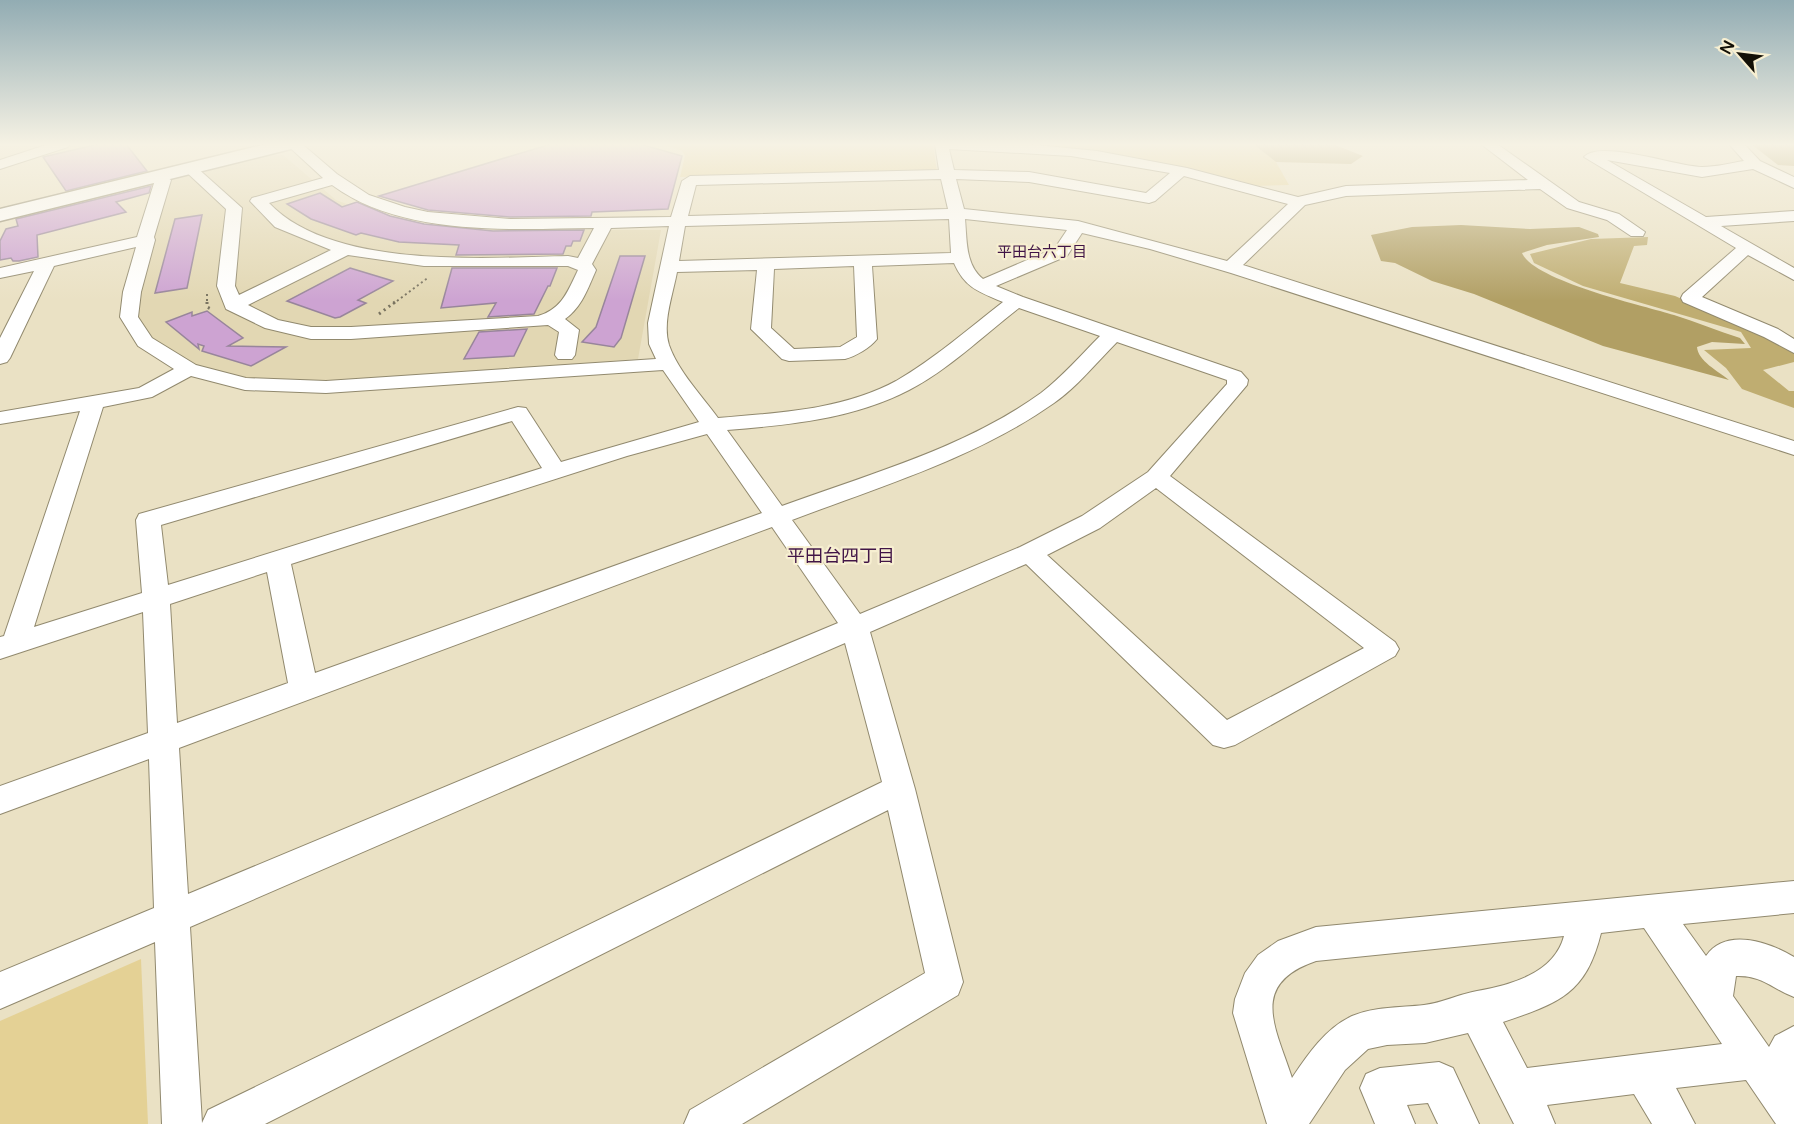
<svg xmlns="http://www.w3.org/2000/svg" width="1794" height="1124" font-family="'Varela Round','Noto Sans JP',sans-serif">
	<rect width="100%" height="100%" fill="#eae1c4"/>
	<path fill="#e2d7b3" d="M283,155L336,200L394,222L452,230H661L638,359L323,383L245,379L191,366L150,339L136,315L168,179L263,156Z"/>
	<g fill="#e4d195">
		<path d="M661,144H933L937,171L680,177L685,156L682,151Z"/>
		<path d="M1007,144H1253L1276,162L1289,185L1251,186L1061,149Z"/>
		<path d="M141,959L148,1124H0V1021Z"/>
	</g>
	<path fill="#bfad71" d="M1648,237L1647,245L1634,246L1620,283L1675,296L1767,336L1794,354V362L1763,370L1789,391H1794V408L1742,389L1726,368L1704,350L1751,348L1741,332L1583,286L1534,263L1530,254L1591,239Z"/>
	<g fill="#b19f64">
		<path d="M1253,144H1333L1363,156L1351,164L1276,162Z"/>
		<path d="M1751,144H1794V166L1778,165Z"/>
		<path d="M1461,225L1530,229L1579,227L1598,234L1599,237L1547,245L1522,253C1534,281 1645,306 1674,315C1696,322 1718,331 1740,338L1745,344L1712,342L1697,347C1698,361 1718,371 1729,380L1603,346L1474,294L1432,281L1395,263L1381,261L1371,235L1412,227Z"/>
	</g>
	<g fill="#cda3d2" stroke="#98859b" stroke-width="1.5">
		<path d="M99,144H126L147,171L66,191L43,157Z"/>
		<path d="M551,144H640L682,156L668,209L592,212L591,216L510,217L428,210L379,196Z"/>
		<path d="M151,186L149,193L116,202L126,212L37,235L38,257L19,261H13L11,258L0,260V241L6,229L18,226L16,219Z"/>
		<path d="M320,193L342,207L357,202L390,216L424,224L493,231L584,230L580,241H573L571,246H566L563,254L456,255L459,245L399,242L361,233L356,235L311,219L287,204Z"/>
		<path d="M202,215L187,288L155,293L175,219Z"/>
		<path d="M620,256H645L621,338L614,347L582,342L596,327Z"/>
		<path d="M350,268L393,281L358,300L366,303L340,317L335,318L287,301Z"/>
		<path d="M452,268H557L550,286H548L534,314L488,317L496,303L441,308Z"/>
		<path d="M207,311L243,338L228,346L286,347L251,366L202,351L204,346L198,344L199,349L166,322L192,312V316Z"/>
		<path d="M527,329L514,356L464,359L479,332Z"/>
	</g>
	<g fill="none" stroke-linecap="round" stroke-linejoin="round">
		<g stroke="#91896e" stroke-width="2">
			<g id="minor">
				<path d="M49,144H70L68,147L0,169V160Z"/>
				<path d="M286,144H302L337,174L369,195L405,207L428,212L510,219L671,217L682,181L690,176L939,170L935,144H1026L1097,151L1187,168L1298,197L1346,186L1528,180L1481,144H1497L1579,202L1619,214L1645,232L1643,236H1631L1607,220L1567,208L1540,189L1346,196L1305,205L1243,265L1794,441V455L1231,273L1150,249L1082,233L1067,256L996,286L1023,297L1241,372L1248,380L1247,385L1170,476L1395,642L1399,649L1395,656L1235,745L1224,748L1213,745L1026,564L870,632L915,789L963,982L958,995L742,1124H684L690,1110L925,973L888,810L265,1124H162L155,942L0,1009V972L154,908L149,759L0,814V786L148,733L143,612L0,659V637L4,636L80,411L0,424V412L139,388L174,369L138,346L120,317L123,292L136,247L54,266L10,358L7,362L0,364V338L34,271L0,278V268L137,237L155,180L163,175L171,180L154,237L155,240L141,292L138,317L152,338L196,365L246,378L326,381L656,359L649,344L648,323L669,226L611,228L592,264L596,270C588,288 582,307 565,319L579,330L575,355L572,359H558L555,355L559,332L548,325L351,339H311L265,328L226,309L217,286L226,209L183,169L190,165L195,166L242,208L235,286L239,295L331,250L275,227L250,201L252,198L323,178ZM949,149L1071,156L1170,173L1146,193L1029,172L954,170ZM1184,176L1288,204L1227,261L1078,221L964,209L956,179L1029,182L1149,203L1155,201ZM941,179L948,209L688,216L696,185ZM332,185C402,237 512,229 594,228L578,258L568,256C484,258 331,269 269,203ZM949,219L951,253L679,261L685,226ZM965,219L1067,230L1055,248L983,279C965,265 967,239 965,219ZM348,255L424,266H568L578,270C568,291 562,309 538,316L351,327H311L278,320L248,305ZM954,263C965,288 979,292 1003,302C968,329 934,359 896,381C843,410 777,413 718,418C702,396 678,371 669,345C662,323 673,294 677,272L757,270L751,329L782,359L789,361L845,359C856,356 870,348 877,339L872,266ZM854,266L857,337L840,347L794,349L771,328L774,269ZM1019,308L1100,336C1081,355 1062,377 1041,393C965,448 869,474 782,506L727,430C789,425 853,419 909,390C947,371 984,335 1019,308ZM1117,342L1227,380V384L1148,472L1082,516L1020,547L860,614L792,520C881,486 976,458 1054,403C1077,387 1097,362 1117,342ZM663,370L699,422L561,462L526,408L518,407L139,514L136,520L142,593L34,627L103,407L152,397L191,376L245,390L326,393ZM512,421L542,468L168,585L161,525ZM707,434L762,513L315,673L291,564L627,456ZM1156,488L1364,648L1227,720L1047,555L1100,528ZM772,527L838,623L188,894L179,748ZM267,572L288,683L177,723L170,604ZM845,643L882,782L208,1110L202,1123L190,927Z"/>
				<path d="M1729,144H1744L1760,161L1794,177V188L1753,169L1702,177L1607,160L1706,217L1794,211V221L1721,226L1794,268V280L1748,255L1702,297L1778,329L1794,339V353L1764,337L1683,302L1681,298L1683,294L1736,248L1584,157C1600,139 1678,167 1702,167C1716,167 1731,163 1744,161Z"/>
				<path d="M1794,881V913L1683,924L1706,956C1726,927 1769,942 1794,957V997C1771,988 1762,975 1736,976L1733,996L1769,1047L1775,1036L1794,1026V1124H1776L1746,1080L1676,1088L1695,1124H1652L1634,1094L1547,1105L1555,1124H1514L1468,1033L1425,1043L1387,1045L1368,1049L1345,1070L1309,1124H1267L1233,1013L1235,999L1245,973L1258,955L1278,941L1316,927ZM1644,928L1722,1044L1527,1068L1503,1022C1559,1003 1586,994 1601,933ZM1564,936C1554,974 1510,985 1477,991C1459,994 1442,1003 1424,1005C1399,1008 1376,1006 1352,1016C1326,1028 1308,1054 1292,1078C1276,1028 1248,984 1316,961Z"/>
				<path d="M1439,1062L1453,1068L1479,1124H1438L1428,1103L1407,1105L1415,1124H1375L1360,1088L1366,1074L1380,1068Z"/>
			</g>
		</g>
		<g stroke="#91896e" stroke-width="3">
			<path id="major" d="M266,144H297L295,148L0,221V209Z"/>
		</g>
		<g stroke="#797360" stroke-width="2" stroke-dasharray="2 3" stroke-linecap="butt">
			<path d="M207,294V304"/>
			<path d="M393,304L429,277"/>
		</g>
		<g stroke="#797360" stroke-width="3" stroke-dasharray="2 4" stroke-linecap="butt">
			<path d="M207,302V307L213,310"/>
			<path d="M379,314L395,302"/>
		</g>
		<use href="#minor" fill="#fff" fill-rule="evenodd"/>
		<use href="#major" fill="#fff" fill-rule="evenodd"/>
	</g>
	<linearGradient id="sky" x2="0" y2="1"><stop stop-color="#92acb3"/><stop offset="0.48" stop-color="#f6f2e4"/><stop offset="1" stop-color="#f6f2e4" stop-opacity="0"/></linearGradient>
	<rect width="1794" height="301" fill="url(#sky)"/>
	<g text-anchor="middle" stroke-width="4.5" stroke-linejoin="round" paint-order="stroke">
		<g font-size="15" fill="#411547" stroke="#f7efd1">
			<text x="1042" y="257">平田台六丁目</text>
		</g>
		<g font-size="18" fill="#411547" stroke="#f7efd1">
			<text x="841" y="562">平田台四丁目</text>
		</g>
	</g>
	<g transform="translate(1740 54) rotate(298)" stroke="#f7efd1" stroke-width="4.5" paint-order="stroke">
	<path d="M0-4.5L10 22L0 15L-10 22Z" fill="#131006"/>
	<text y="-9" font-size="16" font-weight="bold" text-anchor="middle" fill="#131006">N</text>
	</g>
</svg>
